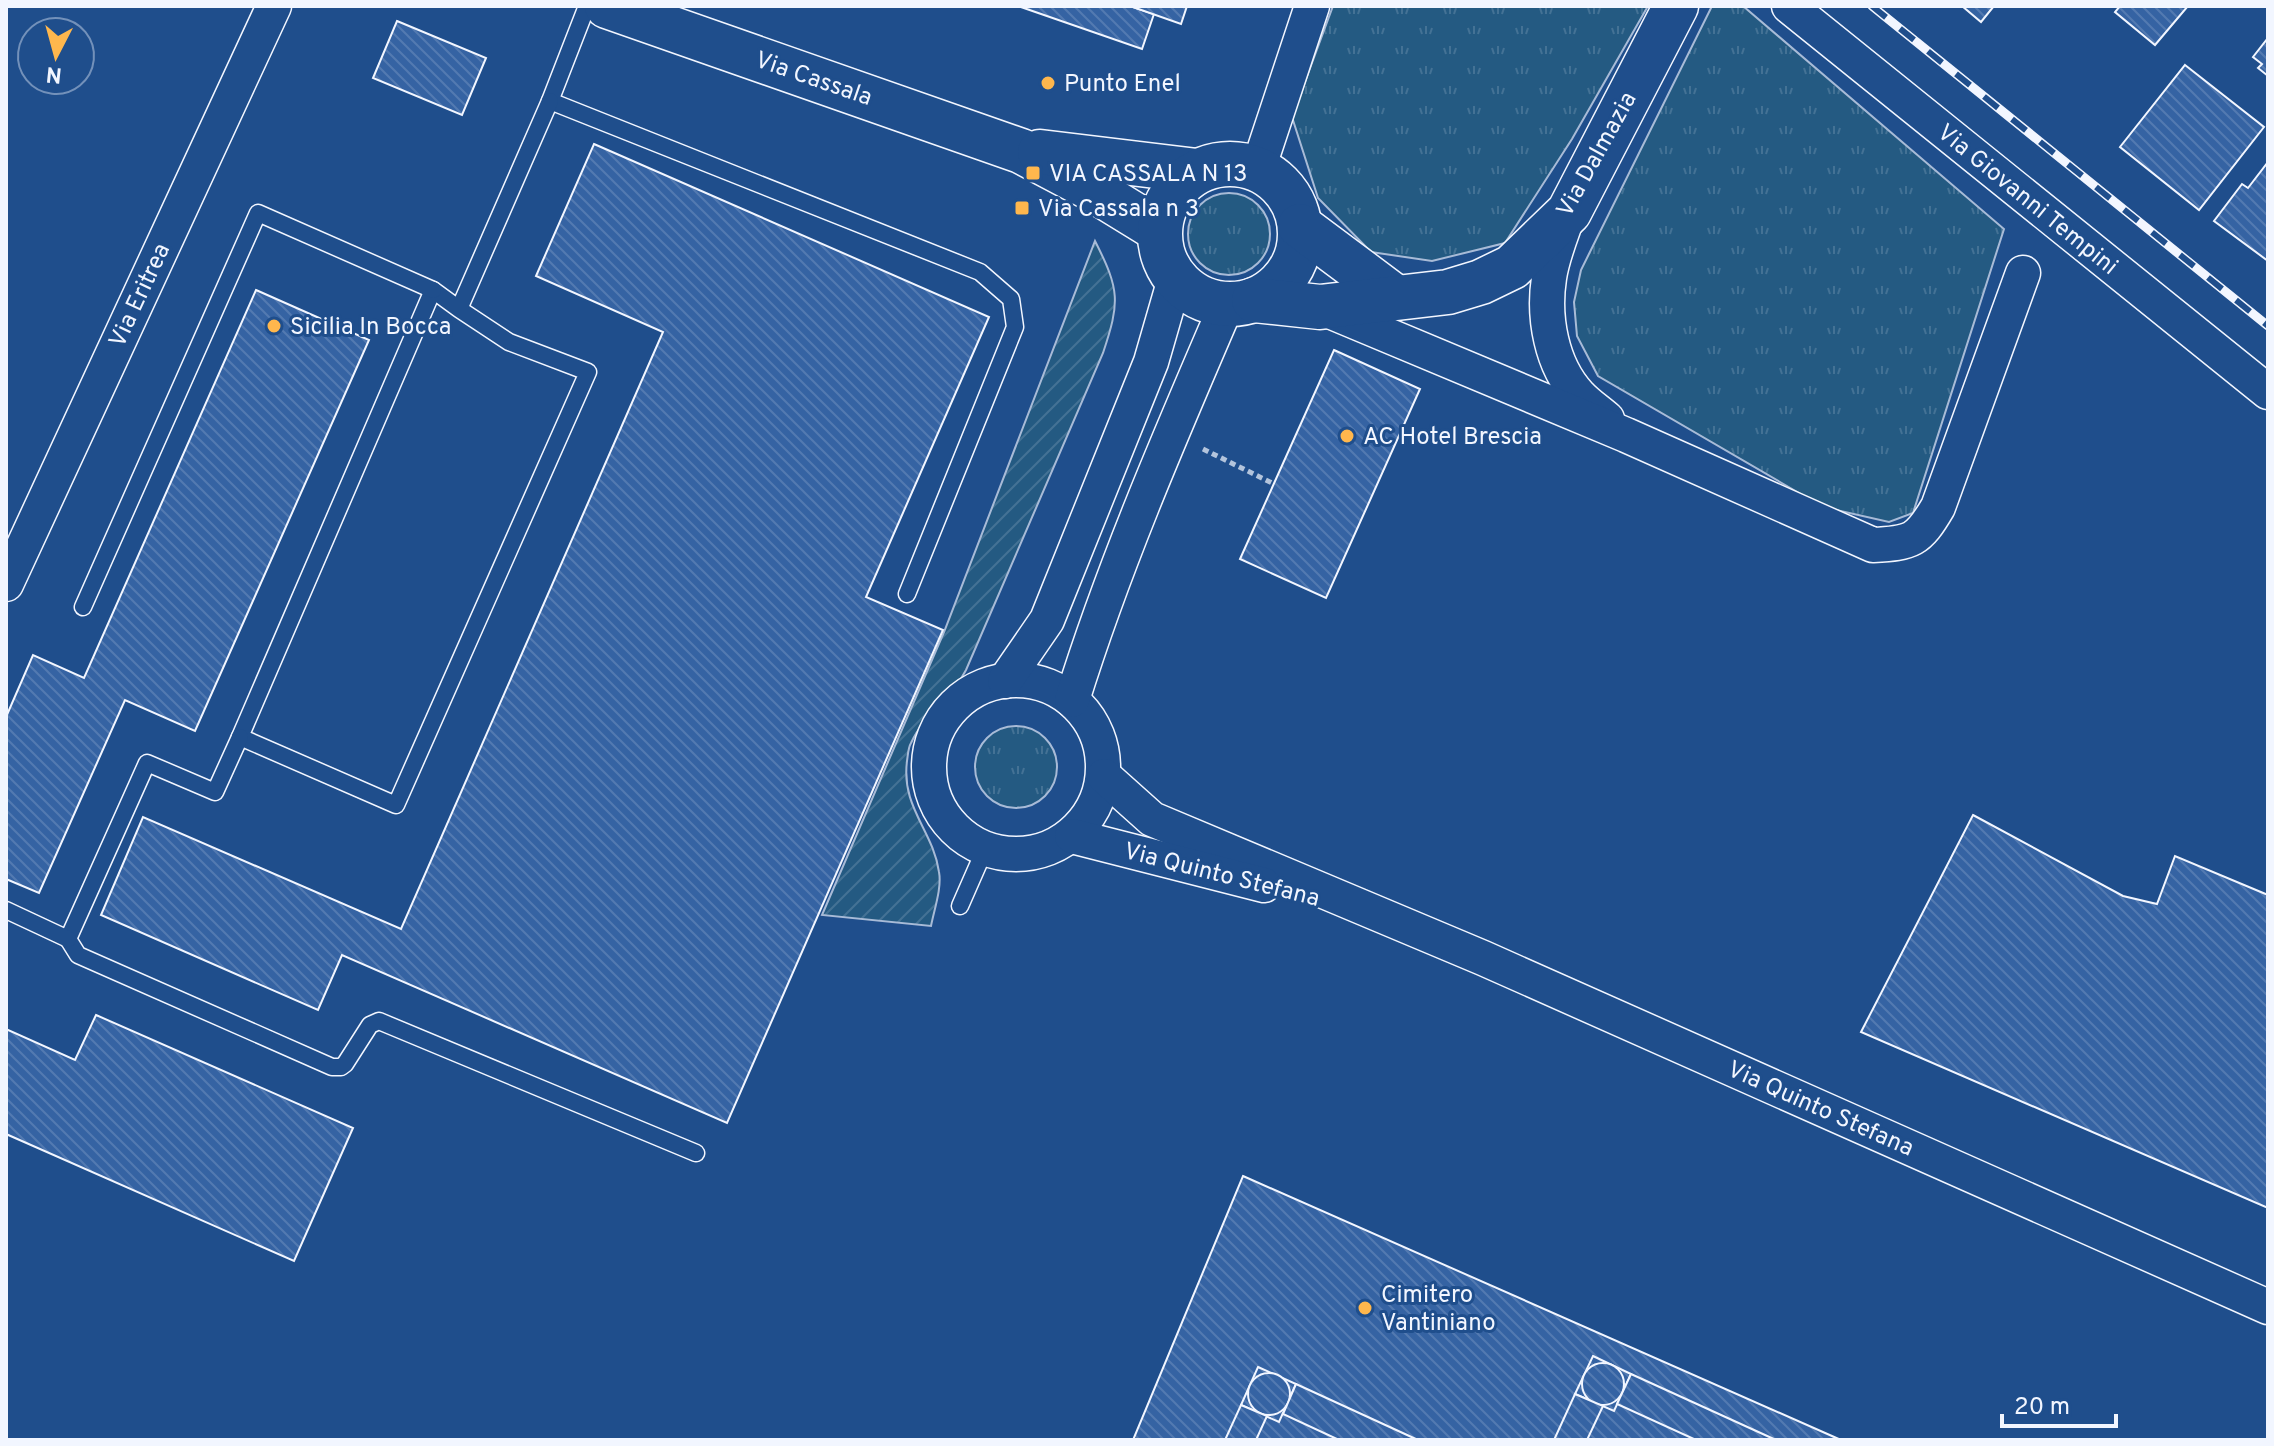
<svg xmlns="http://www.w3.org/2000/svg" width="2274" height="1446" font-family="Overpass,sans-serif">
	<defs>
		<pattern id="grass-tufts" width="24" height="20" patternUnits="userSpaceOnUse" patternTransform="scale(2)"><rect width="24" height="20" fill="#245a82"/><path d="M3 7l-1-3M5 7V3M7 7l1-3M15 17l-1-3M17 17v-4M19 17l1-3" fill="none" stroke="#447295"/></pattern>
		<pattern id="garden-furrows" width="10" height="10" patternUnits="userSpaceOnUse" patternTransform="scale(2)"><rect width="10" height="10" fill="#245a82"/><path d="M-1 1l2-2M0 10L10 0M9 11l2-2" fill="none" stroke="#447295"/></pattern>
		<pattern id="building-back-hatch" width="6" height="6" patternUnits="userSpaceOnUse" patternTransform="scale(2)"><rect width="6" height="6" fill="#3563a3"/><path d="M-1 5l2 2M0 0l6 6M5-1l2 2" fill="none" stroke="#537ab1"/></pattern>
	</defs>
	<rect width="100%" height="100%" fill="#1f4e8c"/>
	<g fill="url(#grass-tufts)" stroke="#a8bbd7" stroke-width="2">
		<path d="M1333,6H1648L1572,139L1505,243L1432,261L1371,252L1318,198L1292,117Z"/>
		<path d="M1712,6H1743L2004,229L1913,513L1889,522L1823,507L1598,376L1577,336L1574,302L1581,270Z"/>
		<circle cx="1229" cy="234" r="41"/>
		<circle cx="1016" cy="767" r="41"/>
	</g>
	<path fill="url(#garden-furrows)" stroke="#a8bbd7" stroke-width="2" d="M1095,241C1120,290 1120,302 1103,353L966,670C952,698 924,714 911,743C908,748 908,755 907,761C901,808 933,830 939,872C942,888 934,910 931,926L822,915L944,632Z"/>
	<g fill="url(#building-back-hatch)" stroke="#f2f6ff" stroke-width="2">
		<path d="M1018,6H1130L1154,14L1142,49Z"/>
		<path d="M1130,6H1187L1181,24Z"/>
		<path d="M1962,6H1994L1981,22Z"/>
		<path d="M2120,6H2188L2155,45L2115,12Z"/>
		<path d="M397,21L486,58L462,115L373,78Z"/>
		<path d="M2268,38V76L2258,68L2262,64L2253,57Z"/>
		<path d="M2185,65L2264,127L2199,210L2120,147Z"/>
		<path d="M594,144L989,317L866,597L943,630L727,1123L342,955L318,1010L101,915L143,817L401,929L663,332L536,276Z"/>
		<path d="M2268,162V261L2214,221L2242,184L2248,188Z"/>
		<path d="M256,290L369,340L195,731L125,700L39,893L6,879V717L33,655L84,678Z"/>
		<path d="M1334,350L1420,389L1326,598L1240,559Z"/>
		<path d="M1973,815L2123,896L2157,904L2175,856L2268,895V1208L1861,1032Z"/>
		<path d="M96,1015L353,1128L294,1261L6,1134V1029L75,1060Z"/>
		<path d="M1243,1176L1841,1440H1133Z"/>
		<path d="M1593,1356L1631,1374L1614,1411L1575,1394Z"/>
		<circle cx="1603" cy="1384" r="21"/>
		<path d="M1258,1367L1296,1384L1279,1422L1241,1405Z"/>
		<circle cx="1269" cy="1394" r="21"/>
		<path d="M1631,1374L1776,1440H1696L1617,1404Z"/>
		<path d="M1296,1384L1418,1440H1339L1283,1414Z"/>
		<path d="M1575,1394L1603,1406L1587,1440H1554Z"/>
		<path d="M1241,1405L1267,1416L1256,1440H1225Z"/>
	</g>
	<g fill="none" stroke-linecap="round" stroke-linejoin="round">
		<g stroke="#f2f6ff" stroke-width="19">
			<g id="lane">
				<path d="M587,6L550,101L980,272L1011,299L1015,327L907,594"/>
				<path d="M459,309L433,290L240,737L396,805L588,372L509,342L459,309L550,101"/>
				<path d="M83,607L258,213L433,290"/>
				<path d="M240,737L215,792L147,763L68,939L78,955L332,1067H341L345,1064L370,1025L379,1021L696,1153"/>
				<path d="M960,906L985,849"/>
				<path d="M6,910L68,939"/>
			</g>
		</g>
		<g stroke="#f2f6ff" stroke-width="37">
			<g id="street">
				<path d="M1789,6L2268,392"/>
				<path d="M1258,169L1312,6"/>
				<path d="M1569,212C1562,233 1552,256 1549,278C1543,317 1551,365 1579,395C1587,404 1598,411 1607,419"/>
				<path d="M1320,307L1626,435L1873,545C1912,543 1918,541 1938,507L2023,273"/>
				<path d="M6,584L274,6"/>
				<circle cx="1016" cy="767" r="87"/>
				<path d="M1005,681L1047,620L1151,362L1175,279"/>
				<path d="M1072,700C1114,565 1171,434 1227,304"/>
				<path d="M1104,776L1152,819L1483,958L2268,1307"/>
				<path d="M1072,836L1264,885"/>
			</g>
		</g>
		<g stroke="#f2f6ff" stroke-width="47">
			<g id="secondary">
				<path d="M607,6L1021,151L1089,187L1159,230"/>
				<path d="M1040,152L1197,171"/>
				<circle cx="1230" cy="234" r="70"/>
				<path d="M1300,226L1395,297"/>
				<path d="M1254,300L1320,307L1448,292L1481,282L1512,267L1569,212L1676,6"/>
			</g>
		</g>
		<path stroke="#b3c4dc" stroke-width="5" stroke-dasharray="6 4" stroke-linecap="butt" d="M1203,449L1274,484"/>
		<use href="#lane" stroke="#1f4e8c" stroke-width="16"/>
		<use href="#street" stroke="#1f4e8c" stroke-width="34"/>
		<use href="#secondary" stroke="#1f4e8c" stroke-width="44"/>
		<g stroke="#f2f6ff" stroke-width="9">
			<path id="rail" d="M1872,6L2268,326"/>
		</g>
		<use href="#rail" stroke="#1f4e8c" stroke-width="6" stroke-dasharray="18" stroke-linecap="butt"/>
	</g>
	<g fill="#ffb74d" stroke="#1f4e8c" stroke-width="3">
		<circle cx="1048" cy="83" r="8"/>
		<rect x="1025" y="165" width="16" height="16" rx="4"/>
		<rect x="1014" y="200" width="16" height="16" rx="4"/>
		<circle cx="274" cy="326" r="8"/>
		<circle cx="1347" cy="436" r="8"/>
		<circle cx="1365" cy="1308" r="8"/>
	</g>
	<g text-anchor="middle" stroke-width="6" stroke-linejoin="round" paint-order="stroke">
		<g font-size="24" fill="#f2f6ff" stroke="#1f4e8c">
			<text transform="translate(814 78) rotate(19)" y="8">Via Cassala</text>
			<text transform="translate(1596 154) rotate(-61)" y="8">Via Dalmazia</text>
			<text transform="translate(2028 199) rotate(39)" y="8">Via Giovanni Tempini</text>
			<text transform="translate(139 295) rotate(-65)" y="8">Via Eritrea</text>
			<text transform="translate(1222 874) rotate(14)" y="8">Via Quinto Stefana</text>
			<text transform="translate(1821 1108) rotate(24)" y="8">Via Quinto Stefana</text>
		</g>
		<g font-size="24" fill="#f2f6ff" stroke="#1f4e8c" text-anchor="start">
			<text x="1064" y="91">Punto Enel</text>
			<text x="1049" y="181">VIA CASSALA N 13</text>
			<text x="1038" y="216">Via Cassala n 3</text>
			<text x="290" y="334">Sicilia In Bocca</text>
			<text x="1363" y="444">AC Hotel Brescia</text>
			<text x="1381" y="1302">Cimitero<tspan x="1381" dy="28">Vantiniano</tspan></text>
		</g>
	</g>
	<rect width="2274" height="1446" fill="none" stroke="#f2f6ff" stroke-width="16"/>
	<g transform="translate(56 56) rotate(186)"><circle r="38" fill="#1f4e8c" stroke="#7391ba" stroke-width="2"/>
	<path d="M0-6L14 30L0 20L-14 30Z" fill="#ffb74d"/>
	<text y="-12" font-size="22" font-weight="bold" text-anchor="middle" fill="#f2f6ff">N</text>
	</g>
	<path d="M2002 1414v12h114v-12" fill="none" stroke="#f2f6ff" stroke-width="4"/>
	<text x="2014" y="1414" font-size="24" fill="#f2f6ff" stroke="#1f4e8c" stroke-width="6" paint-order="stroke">20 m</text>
</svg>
